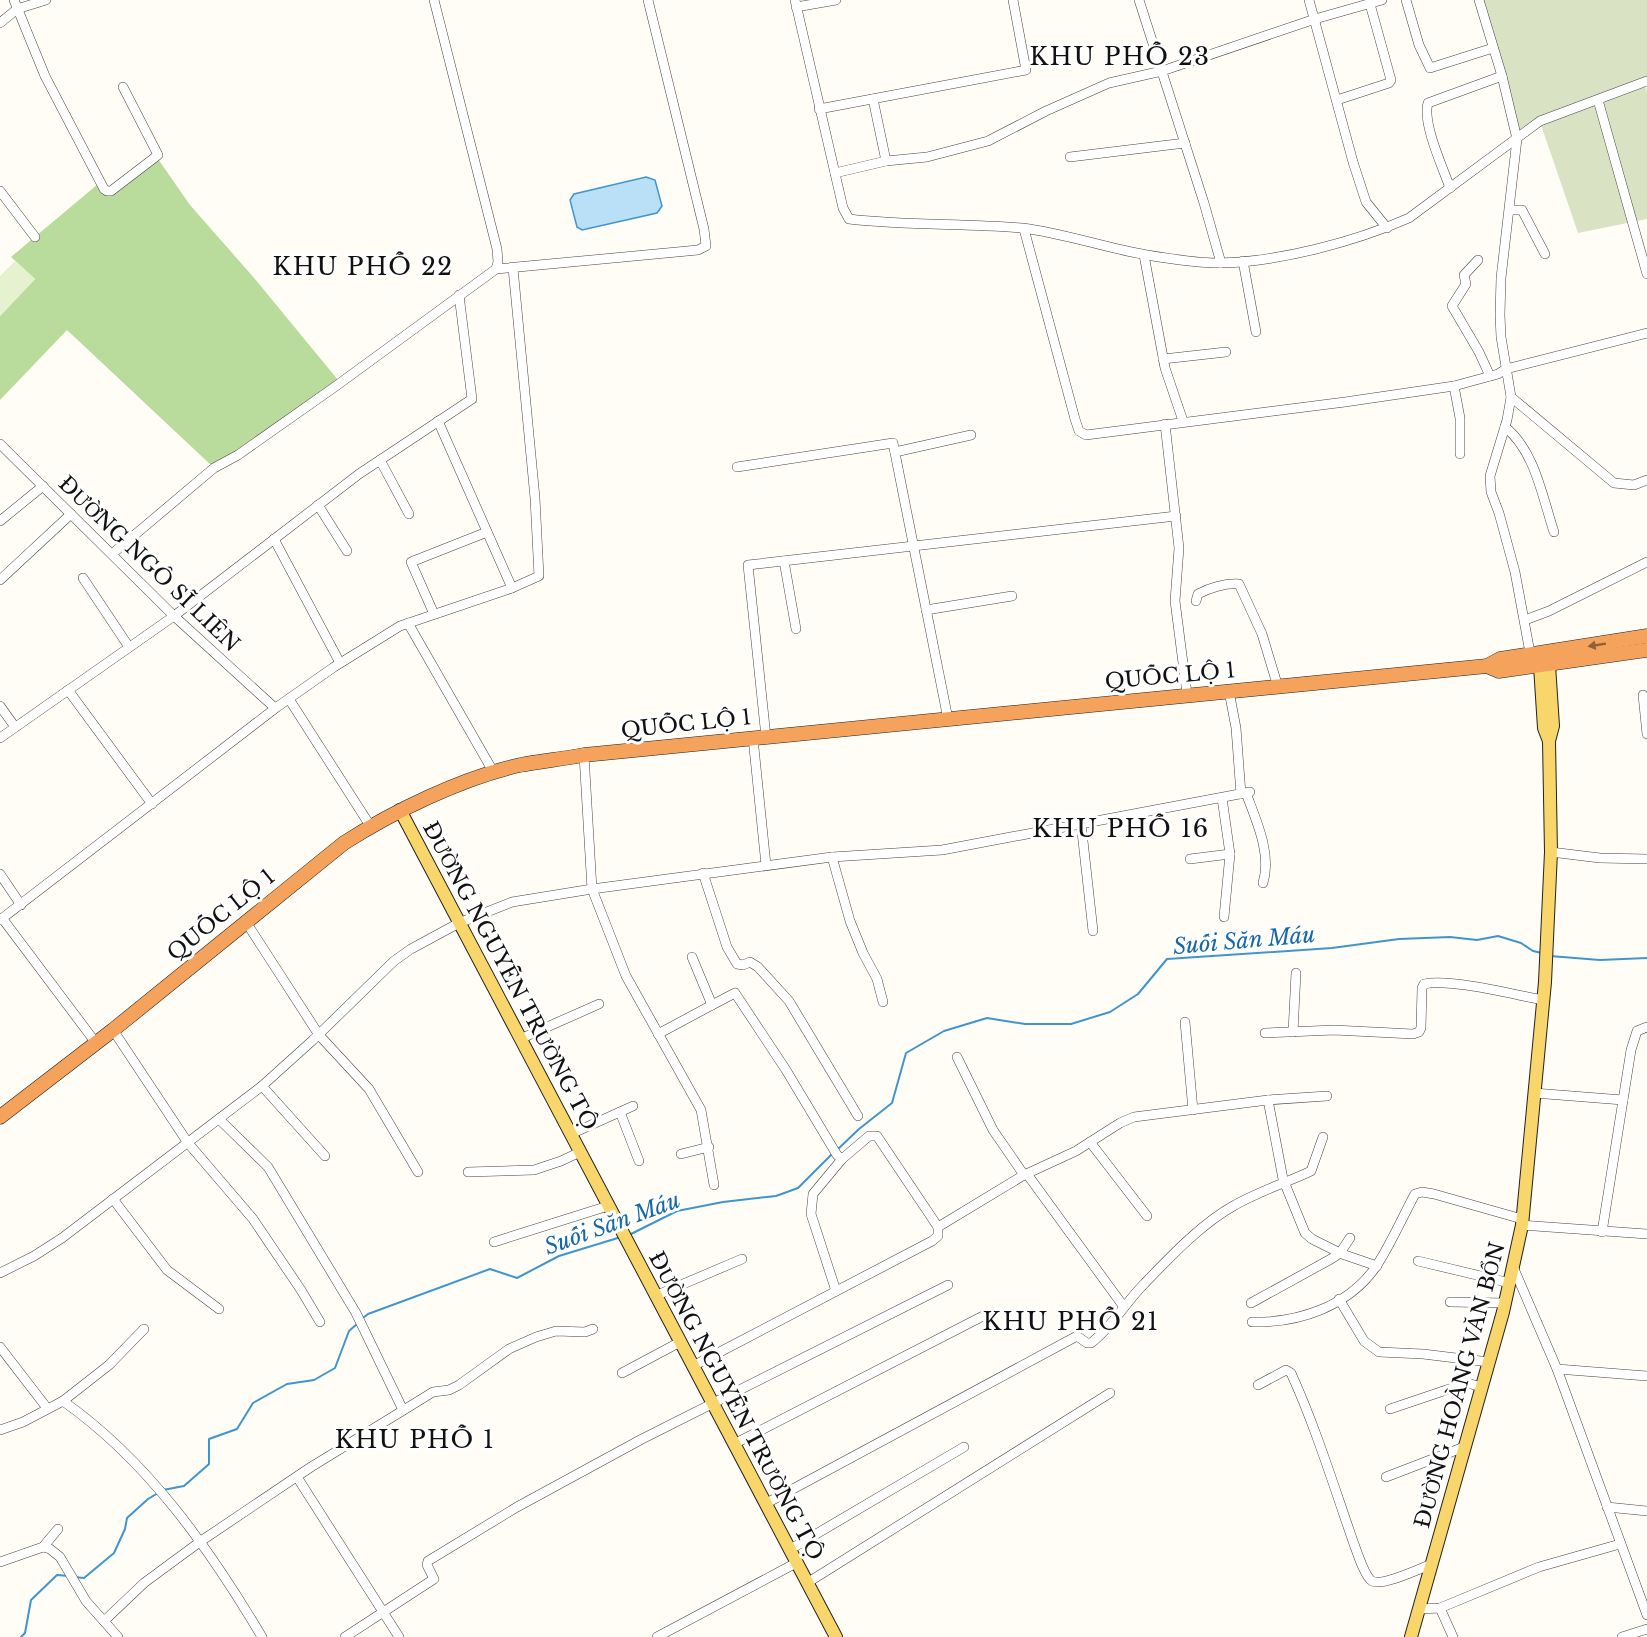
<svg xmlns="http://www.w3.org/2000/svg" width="1647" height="1637" font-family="'Libre Baskerville',serif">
	<rect width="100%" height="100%" fill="#fffdf5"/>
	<path fill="#b9dc9c" d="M158,159L190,205L255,279L338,380L236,452L212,466L67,330L0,400V316L35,279L11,257L98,184L106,194Z"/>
	<path fill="#d9e3c4" d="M1482,0H1647V78L1643,80L1647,92V219L1578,233L1539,119L1519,133Z"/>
	<path fill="#e6f2cf" d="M15,261L35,279L0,316V276Z"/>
	<path fill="#b9e0f7" stroke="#3f96cf" stroke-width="1.5" d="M646,177L655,180L662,206L657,213L582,230L577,227L570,200L574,194Z"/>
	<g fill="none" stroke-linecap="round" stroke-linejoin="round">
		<g stroke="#3f96cf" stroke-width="2">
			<path d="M1550,956L1600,960L1647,958"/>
			<path d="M837,1150L859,1129L892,1103L906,1053L944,1031L987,1018L1025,1024H1071L1110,1012L1138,994L1167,959L1332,948L1399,939L1450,937L1477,940L1498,936L1521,943L1533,951L1542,953"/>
			<path d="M629,1235L677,1211L723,1202L776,1196L798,1188L832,1154"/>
			<path d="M363,1318L368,1314L490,1269L517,1278L559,1256L621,1237"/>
			<path d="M163,1490L184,1486L209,1464V1439L237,1429L253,1403L287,1384L314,1380L335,1368L349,1331L357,1324"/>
			<path d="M74,1577L84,1578L114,1553L125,1529L127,1518L148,1499L158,1493"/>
			<path d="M21,1637L25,1633L31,1600L57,1575L69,1576"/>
		</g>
		<g stroke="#444" stroke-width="10">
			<g id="minor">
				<path d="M14,0L45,76L104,189L107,191H111L158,155"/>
				<path d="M434,0L497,249L498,262L496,269"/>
				<path d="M795,0L843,208L849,219C907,226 965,223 1022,228C1064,233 1105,248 1147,255C1171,259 1195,263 1219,263C1279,262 1354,242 1409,218L1540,121L1647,81"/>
				<path d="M1139,0L1204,203L1221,263"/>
				<path d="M1309,0L1353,162L1366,202L1387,228"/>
				<path d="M1406,0L1419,45L1430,68L1493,48"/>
				<path d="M1479,0L1502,76L1517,139L1501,278L1500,315L1501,337L1511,397L1507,420L1490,476L1491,492L1499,513L1515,572L1531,658"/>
				<path d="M796,7L836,0"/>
				<path d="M0,23L17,9L46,0"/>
				<path d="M123,87L157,153"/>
				<path d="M873,99L886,161"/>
				<path d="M1337,100L1389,83L1391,80L1370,4"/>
				<path d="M1598,100L1647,274"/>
				<path d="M819,109L1026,70L1013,0"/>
				<path d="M1070,157L1185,143"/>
				<path d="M835,173L886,161L927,157L988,141L1046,111L1109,83L1162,71L1315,19L1382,0"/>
				<path d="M1450,188C1443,168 1422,123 1428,103L1502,76"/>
				<path d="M0,191L35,237"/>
				<path d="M1510,210H1522L1545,254"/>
				<path d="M1024,229L1075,419L1079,431L1086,435L1345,402L1454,386L1498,374L1506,369L1647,333"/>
				<path d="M1144,255L1165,368L1183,421"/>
				<path d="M1478,260L1464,275L1466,284L1452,306L1479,352L1490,376"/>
				<path d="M1243,261L1256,332"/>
				<path d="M1163,359L1226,352"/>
				<path d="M1454,386L1460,418V454"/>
				<path d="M1511,397L1614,483L1634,485L1647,480"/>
				<path d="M438,421L512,588"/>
				<path d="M1165,424L1179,548L1175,601L1187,694"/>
				<path d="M1505,427C1535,451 1542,496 1554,532"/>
				<path d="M0,444L174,616L275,708"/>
				<path d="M895,452L971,435"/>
				<path d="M380,460L409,514"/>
				<path d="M737,467L893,443L948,719"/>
				<path d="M318,505L347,551"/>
				<path d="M0,521L43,486"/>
				<path d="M274,539L340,663"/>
				<path d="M112,554L214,468L238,455L336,386L496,269L698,250L706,246L704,229L648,0"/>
				<path d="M784,561L796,629"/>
				<path d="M83,578L129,647"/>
				<path d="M0,580L71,514"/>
				<path d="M1196,601L1198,594C1210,588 1225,583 1239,584L1262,634L1278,687"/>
				<path d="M926,610L1012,596"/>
				<path d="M434,614L411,562L487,532"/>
				<path d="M1525,620L1549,611L1647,562"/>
				<path d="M408,623L494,773"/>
				<path d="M68,690L152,804"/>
				<path d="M1229,691L1236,728L1241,794"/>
				<path d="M1643,695L1647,734"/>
				<path d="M289,699L371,827"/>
				<path d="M0,706L15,727"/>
				<path d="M766,737L748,565L1176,516"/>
				<path d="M0,738L174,616L359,474L472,399L459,295"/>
				<path d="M753,738L766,865"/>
				<path d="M584,755L592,889L626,976L701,1110L714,1185"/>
				<path d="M1246,793C1256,820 1272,854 1263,883"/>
				<path d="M1222,798L1230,854L1224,917"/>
				<path d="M1081,823L1093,931"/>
				<path d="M1551,852L1600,858L1647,859"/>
				<path d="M832,857L850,921L863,953L877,979L883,1002"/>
				<path d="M1190,859L1230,854"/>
				<path d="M703,873L727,947L737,964L743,965L750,962L758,967L789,1001L858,1116"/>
				<path d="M0,874L21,905"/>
				<path d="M2,918L96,1043"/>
				<path d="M0,920L277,707L334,667L400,626L512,588L539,576L535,498L513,268"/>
				<path d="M246,922L319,1035L369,1089L418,1172"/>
				<path d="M692,957L712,1005L735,993L786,1070L837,1155L842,1159L869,1136H877L938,1227"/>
				<path d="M1185,1022L1193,1110"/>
				<path d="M113,1030L188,1143L253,1219L301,1290L320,1322"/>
				<path d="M1293,1032L1296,973"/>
				<path d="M1265,1033L1334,1030L1413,1034L1419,1032L1421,1028L1422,988L1424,984C1450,978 1515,995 1543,1000"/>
				<path d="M658,1034L712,1005"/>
				<path d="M520,1039L599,1004"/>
				<path d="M957,1057L993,1130L1024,1175"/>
				<path d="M262,1086L325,1156"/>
				<path d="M1534,1093L1623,1100"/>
				<path d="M1268,1100L1283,1179L1305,1233L1312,1239L1342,1254L1377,1266"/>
				<path d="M620,1112L639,1161"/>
				<path d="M219,1119L268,1167L356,1313L403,1410"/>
				<path d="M571,1134L633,1106"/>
				<path d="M1090,1142L1147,1216"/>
				<path d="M681,1154L709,1147"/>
				<path d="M468,1172L534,1170L561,1161L580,1152"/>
				<path d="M1027,1174L1124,1307"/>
				<path d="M113,1199L167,1270L219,1309"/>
				<path d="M1522,1225L1647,1234"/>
				<path d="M1602,1232L1631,1050L1637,1031L1647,1027"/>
				<path d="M494,1242L608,1206"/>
				<path d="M1418,1261L1510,1283"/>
				<path d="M1514,1269L1557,1369L1647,1615"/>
				<path d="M0,1273L34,1256L62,1238L262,1086L313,1040L394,961L411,949L459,923L512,902L592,889L832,857L942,850L1250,792"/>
				<path d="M836,1291L811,1214L813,1194L842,1159"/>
				<path d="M655,1296L742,1259"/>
				<path d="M1339,1299L1364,1341L1379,1352L1423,1354L1489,1362"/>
				<path d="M1450,1302L1505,1303"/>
				<path d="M1251,1303L1331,1259L1340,1253L1350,1238"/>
				<path d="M1252,1322C1298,1323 1347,1307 1375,1268C1389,1248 1403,1216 1415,1194L1422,1192L1434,1194L1522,1219"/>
				<path d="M0,1347L47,1408"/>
				<path d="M693,1366L932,1241L938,1236V1227L1024,1175L1076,1151L1120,1123L1134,1117L1268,1100L1327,1096"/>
				<path d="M1557,1369L1647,1376"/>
				<path d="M622,1373L680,1342"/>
				<path d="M1258,1385L1286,1370L1291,1373C1316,1428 1334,1487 1354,1544C1357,1552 1365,1577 1372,1581C1382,1587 1421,1568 1432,1564"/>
				<path d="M63,1401L109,1365L144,1329"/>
				<path d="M1390,1409L1467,1383L1482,1387"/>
				<path d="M0,1430L23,1422L63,1401C148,1461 209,1548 262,1637"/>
				<path d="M734,1444L985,1315"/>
				<path d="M297,1477L399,1637"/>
				<path d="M1386,1477L1464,1447"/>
				<path d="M765,1504L1077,1336L1087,1343H1091C1112,1327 1126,1302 1144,1284C1170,1257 1202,1223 1235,1205C1259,1191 1286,1183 1311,1171L1323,1137"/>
				<path d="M1607,1507L1647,1511"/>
				<path d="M43,1547L58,1529"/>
				<path d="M789,1550L964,1447"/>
				<path d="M0,1562L43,1547L50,1549L60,1557L86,1601L118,1637"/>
				<path d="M807,1583L1110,1393"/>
				<path d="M1440,1608L1453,1637"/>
				<path d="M1420,1609L1440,1608L1539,1567L1620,1544"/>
				<path d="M104,1621L144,1583L201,1541L311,1467L433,1392L449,1390L459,1385L509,1349L536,1337L556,1331L585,1332L593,1329"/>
				<path d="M345,1637L434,1579L427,1565L428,1561L517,1507L642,1439L948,1285"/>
				<path d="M657,1637L796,1563"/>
				<path d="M1622,1637L1647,1629"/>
			</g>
		</g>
		<g stroke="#222" stroke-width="14">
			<g id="major">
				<path d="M1540,666L1544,728L1549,741"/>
				<path d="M400,810L836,1637"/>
				<path d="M1411,1637L1503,1312L1522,1225L1545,982L1551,852L1549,741L1553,726L1549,665"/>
			</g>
		</g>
		<g stroke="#222" stroke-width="15">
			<g id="highway">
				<path d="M1487,666L1499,671L1647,650"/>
				<path d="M0,1117L113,1030L344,843C394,811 462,778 520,765C541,761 563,759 584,755L1487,666L1500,659L1647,636"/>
			</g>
		</g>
		<use href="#minor" stroke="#fff" stroke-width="9"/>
		<use href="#major" stroke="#f9d66b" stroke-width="12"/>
		<use href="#highway" stroke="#f5a25d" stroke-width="14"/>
	</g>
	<defs><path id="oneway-solid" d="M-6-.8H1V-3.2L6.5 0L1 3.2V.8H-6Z" transform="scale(1.5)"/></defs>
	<use fill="#8e613b" href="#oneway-solid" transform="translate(1597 645) rotate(171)"/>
	<g text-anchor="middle" stroke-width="6" stroke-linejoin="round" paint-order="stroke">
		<g font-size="21" fill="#111" stroke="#fff">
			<text transform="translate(149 564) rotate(44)" y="7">ĐƯỜNG NGÔ SĨ LIÊN</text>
			<text transform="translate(1170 676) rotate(-5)" y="7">QUỐC LỘ 1</text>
			<text transform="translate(686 724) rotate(-6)" y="7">QUỐC LỘ 1</text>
			<text transform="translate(221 915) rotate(-39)" y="7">QUỐC LỘ 1</text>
			<text transform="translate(510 976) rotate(62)" y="7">ĐƯỜNG NGUYỄN TRƯỜNG TỘ</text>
			<text transform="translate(1460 1385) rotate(-75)" y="7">ĐƯỜNG HOÀNG VĂN BỔN</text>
			<text transform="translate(736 1406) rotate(62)" y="7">ĐƯỜNG NGUYỄN TRƯỜNG TỘ</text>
		</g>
		<g font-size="22" font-style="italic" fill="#1768a6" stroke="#fff">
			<text transform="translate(1244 940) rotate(-5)" y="8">Suối Săn Máu</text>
			<text transform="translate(612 1223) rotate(-20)" y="8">Suối Săn Máu</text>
		</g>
		<g font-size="24" letter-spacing="1.5" fill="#111" stroke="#fff">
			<text x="1120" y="65">KHU PHỐ 23</text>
			<text x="363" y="275">KHU PHỐ 22</text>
			<text x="1121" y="837">KHU PHỐ 16</text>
			<text x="1071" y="1330">KHU PHỐ 21</text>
			<text x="415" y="1448">KHU PHỐ 1</text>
		</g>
	</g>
</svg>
